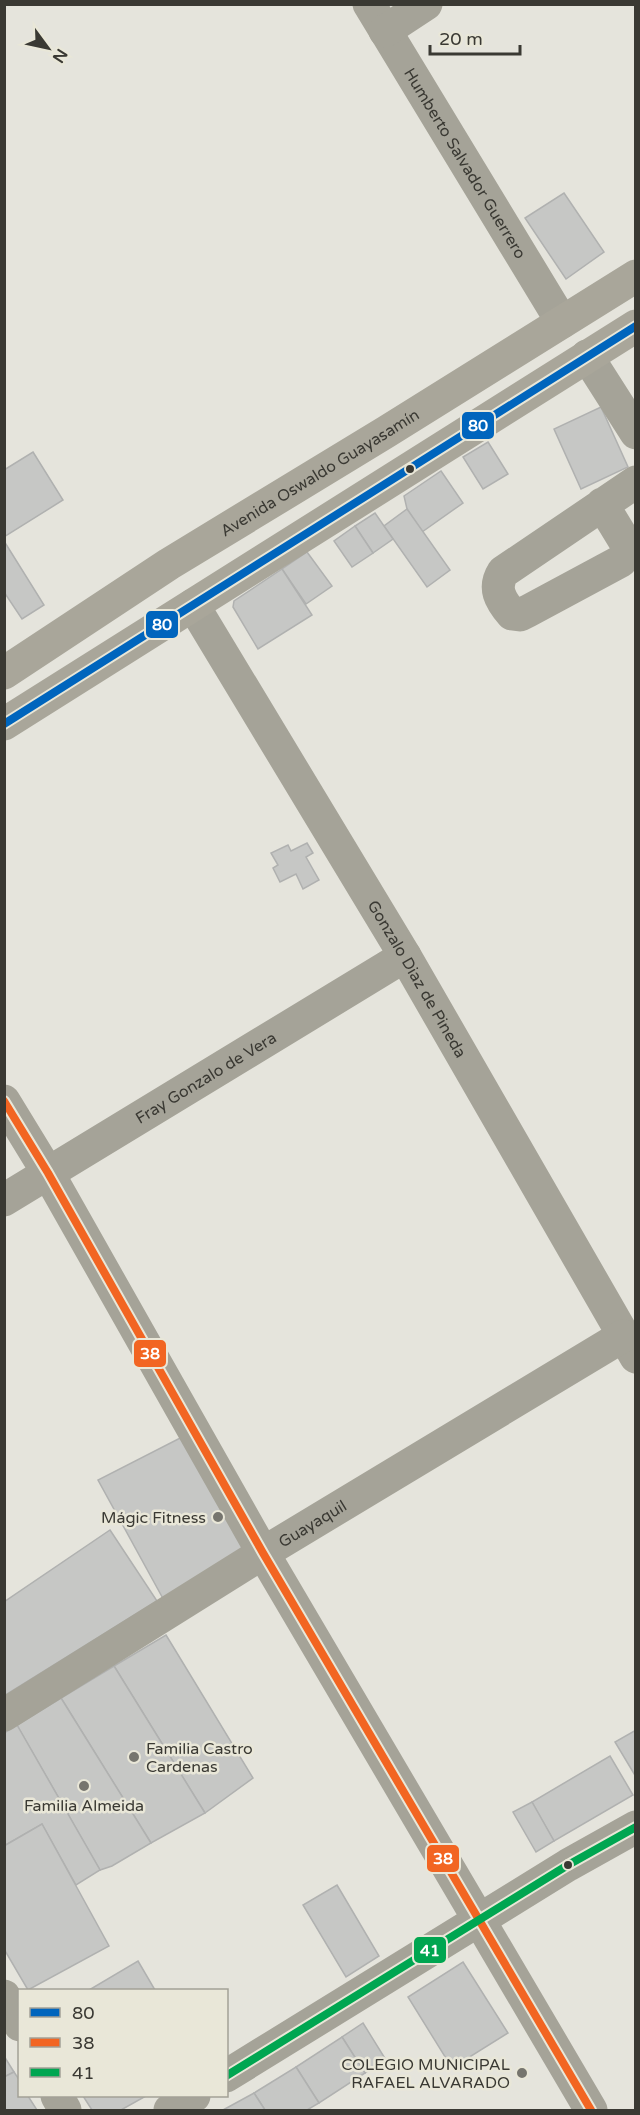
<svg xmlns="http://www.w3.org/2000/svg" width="640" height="2115" font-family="'Varela Round',sans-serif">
	<rect width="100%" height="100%" fill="#e5e4dc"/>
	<g fill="#c6c7c5" stroke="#b0b1b0" stroke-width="1.5">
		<path d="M564,193L604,252L566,279L525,218Z"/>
		<path d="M601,407L628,467L581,489L554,429Z"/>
		<path d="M488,442L508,474L483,489L463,457Z"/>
		<path d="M33,452L63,500L4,537V470Z"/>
		<path d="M441,471L463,503L422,532L407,509L404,496Z"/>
		<path d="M407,509L450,570L427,587L384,526Z"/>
		<path d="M375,513L393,539L373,553L355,526Z"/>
		<path d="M355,526L373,553L352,567L334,541Z"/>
		<path d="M4,541L44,605L22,619L4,592Z"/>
		<path d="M307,552L332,586L306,604L282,569Z"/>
		<path d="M282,569L312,615L258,649L233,607L234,601Z"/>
		<path d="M307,843L313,853L306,857L319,880L303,889L296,874L280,882L273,868L278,865L271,853L288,845L291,851Z"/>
		<path d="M188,1434L263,1553L166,1604L98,1480Z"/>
		<path d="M110,1530L157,1601L4,1696V1602Z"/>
		<path d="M166,1635L253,1778L205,1813L114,1666Z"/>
		<path d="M114,1666L205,1813L151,1843L61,1698Z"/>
		<path d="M61,1698L151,1843L112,1866L100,1870L17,1725Z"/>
		<path d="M17,1725L100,1870L76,1885L42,1824L4,1846V1733Z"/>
		<path d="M636,1730V1777L615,1742Z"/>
		<path d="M610,1756L633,1795L554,1841L532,1802Z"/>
		<path d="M532,1802L554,1841L536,1852L513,1812Z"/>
		<path d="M42,1824L109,1946L28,1990L4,1949V1846Z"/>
		<path d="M337,1885L379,1956L346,1977L303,1905Z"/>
		<path d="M138,1961L155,1990H89Z"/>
		<path d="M463,1962L508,2033L452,2068L408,1997Z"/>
		<path d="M363,2023L386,2060L365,2073L342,2037Z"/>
		<path d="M342,2037L365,2073L319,2103L296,2067Z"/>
		<path d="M4,2056L14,2072L4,2077Z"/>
		<path d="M296,2067L319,2103L307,2110H265L254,2093Z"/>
		<path d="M14,2072L20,2081V2096H28L37,2110H4V2077Z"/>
		<path d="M254,2093L265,2110H223Z"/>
		<path d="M83,2096H146L121,2110H92Z"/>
	</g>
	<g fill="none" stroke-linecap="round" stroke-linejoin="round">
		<g stroke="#a5a398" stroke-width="33">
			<path id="s1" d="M369,4L562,322"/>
			<path d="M385,31L426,4"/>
			<path d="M587,356L636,433"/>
			<path d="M602,504L627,545L626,554L621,561L528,611L520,615L512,614C500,600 493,588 503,572L636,482"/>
			<path id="s2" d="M193,605L405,956L636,1357"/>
			<path d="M4,1101L48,1173L263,1553L591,2110"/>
			<path id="s3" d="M4,1200L405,956"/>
			<path id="s4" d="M4,1715L263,1553L623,1336"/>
			<path d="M4,1996L20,2025"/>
			<path d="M226,2076L568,1865L636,1827"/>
			<path d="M57,2096L65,2110"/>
			<path d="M170,2110L194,2096"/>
		</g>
		<g stroke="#a9a69a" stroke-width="33">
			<path id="s5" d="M4,673L169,564L386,432L636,276"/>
			<path d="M4,724L636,326"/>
		</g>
		<g stroke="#e9e7d8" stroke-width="12">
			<path id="bus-1" d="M4,724L636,326"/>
		</g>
		<g stroke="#e9e7d8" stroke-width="12">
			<path id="bus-2" d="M4,1101L48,1173L263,1553L591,2110"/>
		</g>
		<g stroke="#e9e7d8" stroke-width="12">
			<path id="bus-3" d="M226,2076L568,1865L636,1827"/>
		</g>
		<use href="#bus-1" stroke="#0065bd" stroke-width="8"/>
		<use href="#bus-2" stroke="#f26522" stroke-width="8"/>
		<use href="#bus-3" stroke="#00a651" stroke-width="8"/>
	</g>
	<g fill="#3a3933" stroke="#e9e7d8" stroke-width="2">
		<circle cx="410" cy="469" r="5"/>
		<circle cx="568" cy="1865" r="5"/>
	</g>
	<g fill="#76756e" stroke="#e9e7d8" stroke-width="2">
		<circle cx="218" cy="1517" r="6"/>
		<circle cx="134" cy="1757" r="6"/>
		<circle cx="84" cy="1786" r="6"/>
		<circle cx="522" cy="2073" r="6"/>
	</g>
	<g text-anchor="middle" stroke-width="5" stroke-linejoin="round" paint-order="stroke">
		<g font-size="16" fill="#3a3933" stroke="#e9e7d8">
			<text dy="6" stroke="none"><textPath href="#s1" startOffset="186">Humberto Salvador Guerrero</textPath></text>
			<text dy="6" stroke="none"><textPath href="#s5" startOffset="374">Avenida Oswaldo Guayasamín</textPath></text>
			<text dy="6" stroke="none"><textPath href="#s2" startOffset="436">Gonzalo Diaz de Pineda</textPath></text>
			<text dy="6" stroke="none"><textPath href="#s3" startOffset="236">Fray Gonzalo de Vera</textPath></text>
			<text dy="6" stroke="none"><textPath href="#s4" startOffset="363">Guayaquil</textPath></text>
		</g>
		<g font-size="16" fill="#3a3933" stroke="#e9e7d8" text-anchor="end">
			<text x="206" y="1523">Mágic Fitness</text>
			<text x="146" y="1754" text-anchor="start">Familia Castro<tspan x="146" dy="18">Cardenas</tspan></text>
			<text x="84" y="1811" text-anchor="middle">Familia Almeida</text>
			<text x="510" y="2070">COLEGIO MUNICIPAL<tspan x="510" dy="18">RAFAEL ALVARADO</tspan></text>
		</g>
	</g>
	<g stroke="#e9e7d8" stroke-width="2">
		<rect x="461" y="411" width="34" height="29" rx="6" fill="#0065bd"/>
		<rect x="145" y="610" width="34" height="29" rx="6" fill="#0065bd"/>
		<rect x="133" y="1339" width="34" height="29" rx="6" fill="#f26522"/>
		<rect x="426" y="1844" width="34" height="29" rx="6" fill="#f26522"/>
		<rect x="413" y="1936" width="34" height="28" rx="6" fill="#00a651"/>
	</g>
	<g font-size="16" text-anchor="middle" font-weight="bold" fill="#fff">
		<text x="478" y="431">80</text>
		<text x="162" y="630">80</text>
		<text x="150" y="1359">38</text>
		<text x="443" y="1864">38</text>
		<text x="430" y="1956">41</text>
	</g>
	<rect width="640" height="2115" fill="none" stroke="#3a3933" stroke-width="12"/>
	<rect x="18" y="1989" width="210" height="108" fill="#e9e7d8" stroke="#a3a196" stroke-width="1.5"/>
	<rect x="30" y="2008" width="30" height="9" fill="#0065bd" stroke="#a3a196" stroke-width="1.5"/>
	<text x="72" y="2019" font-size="18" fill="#3a3933">80</text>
	<rect x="30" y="2038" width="30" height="9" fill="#f26522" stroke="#a3a196" stroke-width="1.5"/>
	<text x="72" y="2049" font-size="18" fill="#3a3933">38</text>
	<rect x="30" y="2068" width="30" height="9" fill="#00a651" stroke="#a3a196" stroke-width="1.5"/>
	<text x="72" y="2079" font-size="18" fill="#3a3933">41</text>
	<g transform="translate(48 48) rotate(123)" stroke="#e9e7d8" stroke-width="4.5" paint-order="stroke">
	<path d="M0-4.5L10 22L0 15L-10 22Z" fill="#3a3933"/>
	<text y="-9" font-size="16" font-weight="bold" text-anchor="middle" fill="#3a3933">N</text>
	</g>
	<path d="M430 45v9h90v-9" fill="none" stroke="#3a3933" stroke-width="3"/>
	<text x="439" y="45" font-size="18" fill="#3a3933" stroke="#e9e7d8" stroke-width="4.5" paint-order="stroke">20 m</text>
</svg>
